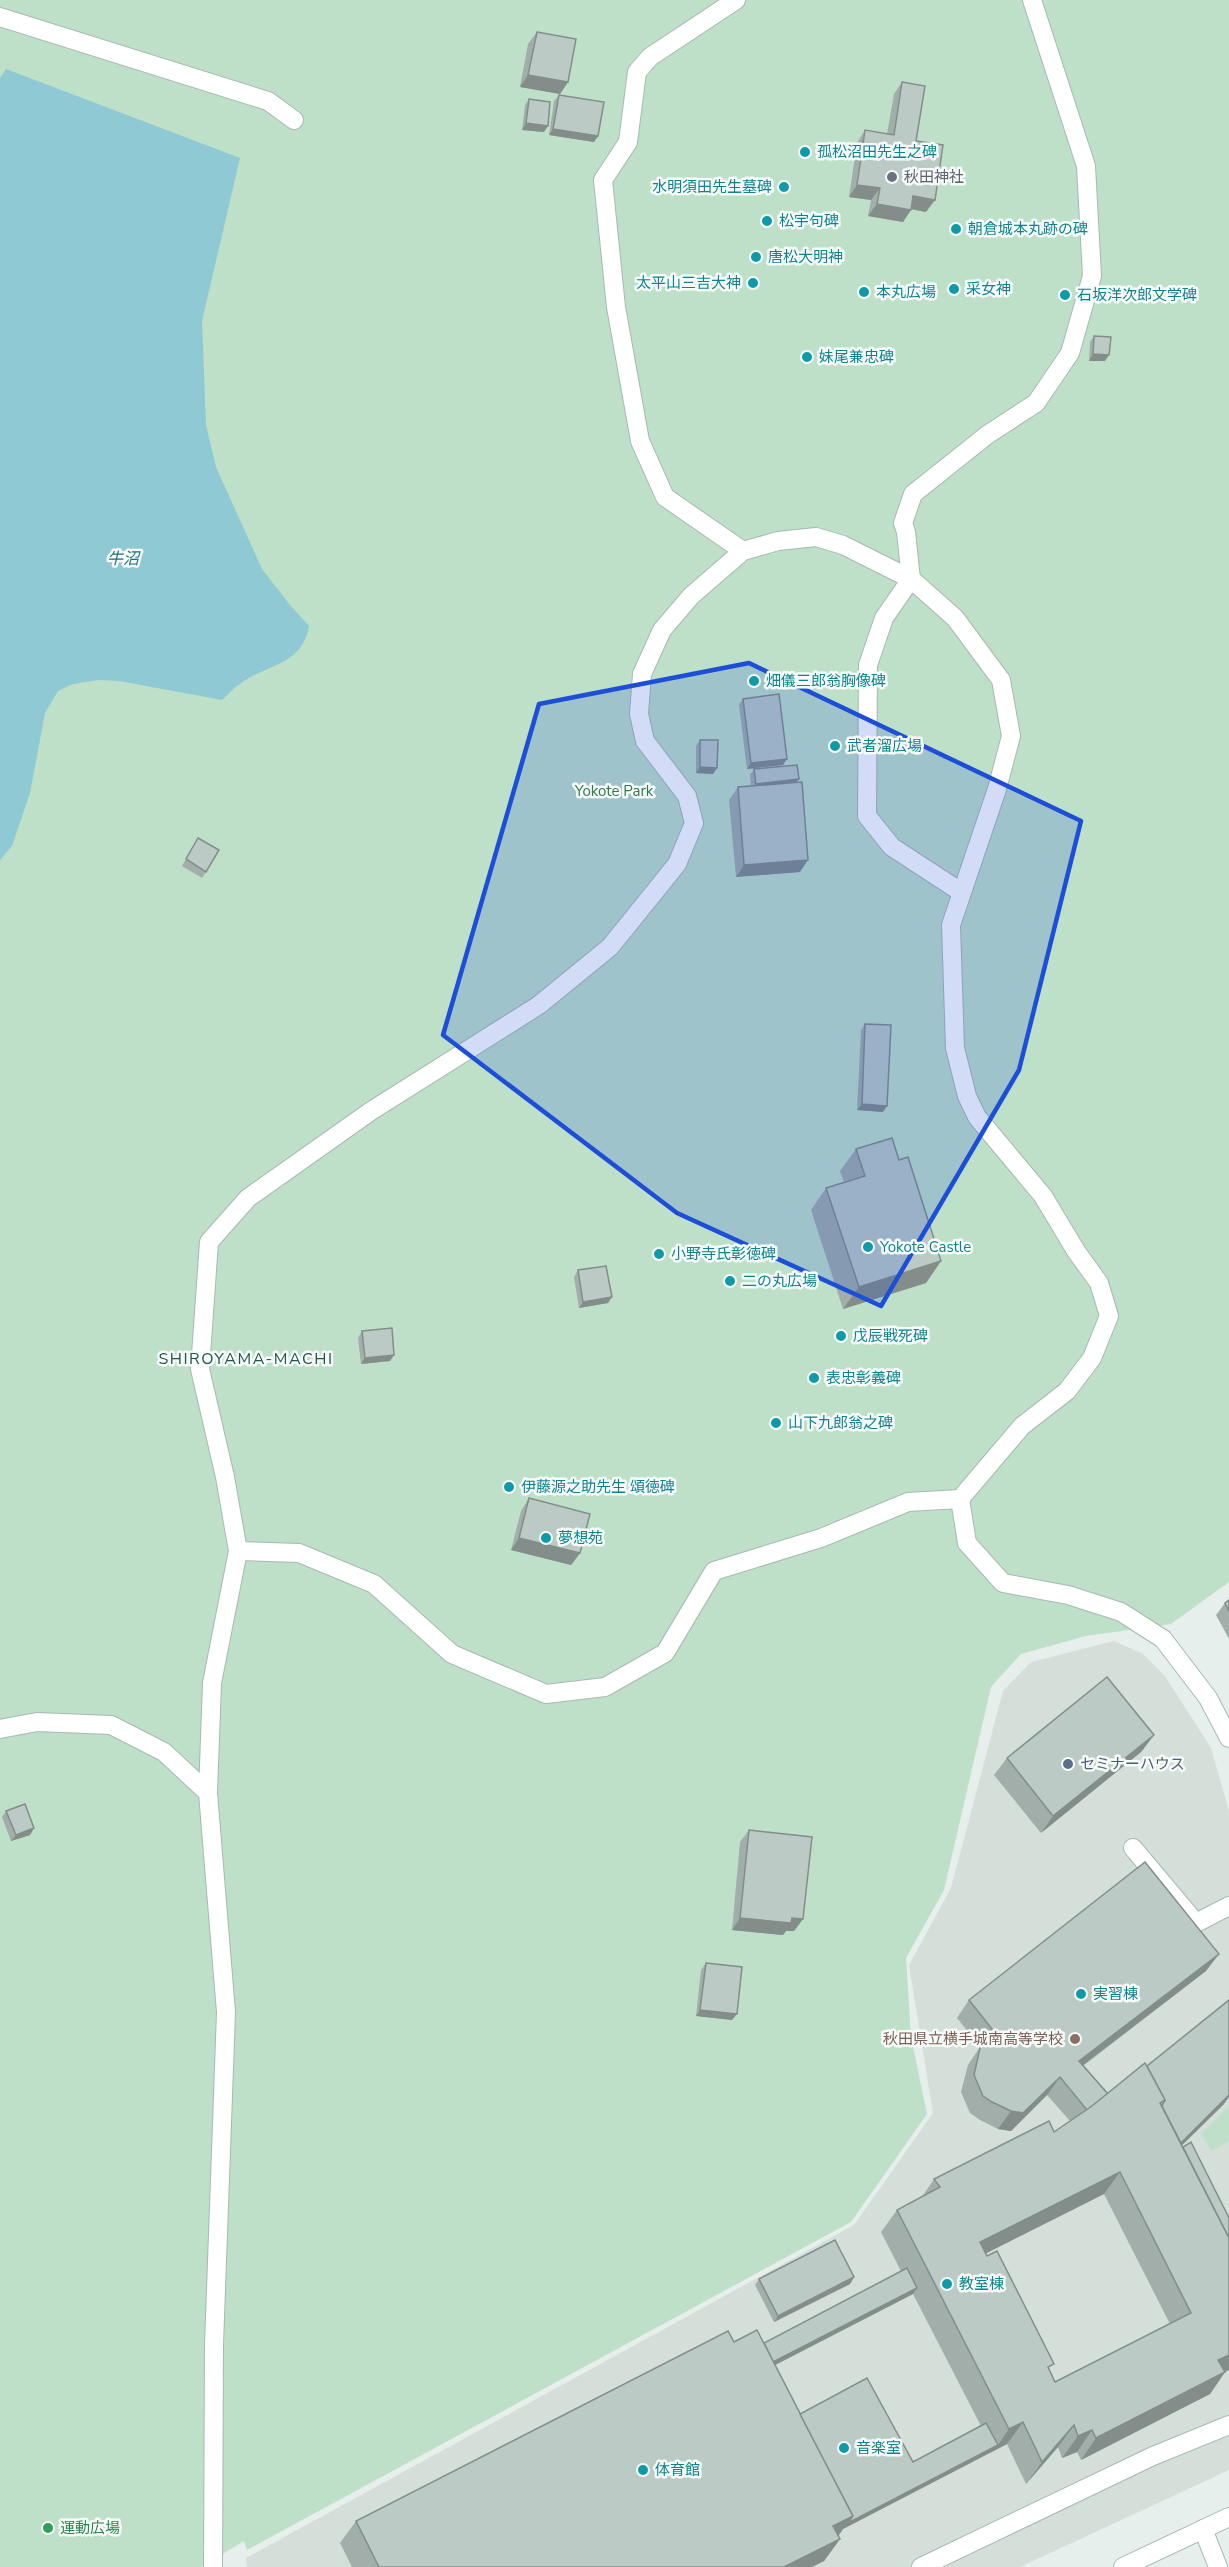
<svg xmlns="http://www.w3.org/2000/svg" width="1229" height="2567" font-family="'Nunito Sans','Noto Sans JP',sans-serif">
	<rect width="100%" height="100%" fill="#e6efeb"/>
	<path fill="#d4dfda" d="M1114,1641L1143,1654L1165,1676L1211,1748L1229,1811V2470L1020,2567H247L246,2558L854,2225L933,2113L909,1965L951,1888L1003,1691L1031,1662Z"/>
	<g fill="#bfe0c8">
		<path d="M0,0H1229V1582L1171,1624L1086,1636L1021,1654L991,1687L944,1890L906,1958L911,2037L927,2114L851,2222L247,2550L244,2541L201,2567H0Z"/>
		<path d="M1229,2106V2141L1212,2151L1201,2134Z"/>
	</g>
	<path fill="#8ec9d4" d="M6,69L240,158L202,321L206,425L216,467L262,569L290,605L309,626C302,666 268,663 240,684C233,688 228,695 222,700L119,681L98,680L73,684L58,691L45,713L30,793L12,846L0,860V78Z"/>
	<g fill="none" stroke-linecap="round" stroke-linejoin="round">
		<g stroke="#a8b8b2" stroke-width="20">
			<g id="minor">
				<path d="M736,0L650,57L637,72L628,142L603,180L616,307L640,441L665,497L743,551"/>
				<path d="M0,17L268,101L294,120"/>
				<path d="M961,892L892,847L867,816L868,665L884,618L911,579L906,532L903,523L913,494L987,435L1036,403L1070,353L1092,276L1086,166L1032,0"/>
				<path d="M960,1499L967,1543L1003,1583L1068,1595L1121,1612L1163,1639L1208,1698L1229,1738"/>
				<path d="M0,1729L37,1722L111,1725L164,1752L208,1793"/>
				<path d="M1133,1848L1196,1923L1229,1906"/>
				<path d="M1203,2529L1218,2567"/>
				<path d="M213,2567L214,2345L226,2012L208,1793L212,1683L238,1551L225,1477L200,1369L209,1242L248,1198L371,1111L539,1005L610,947L677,864L694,823L687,796L645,741L639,714L642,674L662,630L691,596L743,551L778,541L816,537L843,545L911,579L955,618L1001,680L1011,736L997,789L951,925L955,1048L967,1096L977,1117L1043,1196L1076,1251L1099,1283L1109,1316L1092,1358L1067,1391L1022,1426L960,1499L908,1502L821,1538L714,1571L665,1653L605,1687L546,1694L452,1654L374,1584L299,1553L238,1551"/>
				<path d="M921,2567L1153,2456L1229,2425"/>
				<path d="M1123,2567L1229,2517"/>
			</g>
		</g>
		<use href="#minor" stroke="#fff" stroke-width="18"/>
	</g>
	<g fill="#a1aea9" fill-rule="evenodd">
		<path d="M537,32L568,82L560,94L520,87L528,44Z"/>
		<path d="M902,82L916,141L926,212L911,209L903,222L868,216L871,200L849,197L857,143L865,130L887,134L894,94Z"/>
		<path d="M559,95L598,136L594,142L549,135L554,101Z"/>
		<path d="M529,99L544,132L522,130L525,105Z"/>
		<path d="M1094,336L1105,361H1089L1090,342Z"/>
		<path d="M743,699L783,765L747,769L739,705Z"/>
		<path d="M700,740L717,768L713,774L696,773V746Z"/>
		<path d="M754,769L799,779L796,783L800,872L736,877L729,800L738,787L751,786L750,775Z"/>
		<path d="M198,838L206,872L202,878L182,866Z"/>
		<path d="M865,1024L883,1112L857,1110L861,1030Z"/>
		<path d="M856,1149L899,1160L941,1261L926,1283L843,1309L811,1210L826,1188L844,1182L840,1171Z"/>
		<path d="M578,1270L608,1303L579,1308L574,1277Z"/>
		<path d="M362,1331L394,1355L390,1361L361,1364L358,1338Z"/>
		<path d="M529,1498L580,1553L571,1565L511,1550L521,1511Z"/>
		<path d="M1229,1600V1639L1216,1615L1225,1603Z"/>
		<path d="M1154,1735L1141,1752L1041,1833L994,1775L1007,1758Z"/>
		<path d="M6,1811L34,1828L30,1835L11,1841L2,1817Z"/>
		<path d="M749,1830L803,1919L794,1931H786L783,1935L732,1930L740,1842Z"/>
		<path d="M706,1963L732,2020L696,2016L701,1970Z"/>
		<path d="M1206,1971L1083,2066L1108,2094L1147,2066L1224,2104L1182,2145L1225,2372L1210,2394L1081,2460L1077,2452L1062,2458L1058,2447L1026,2484L1007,2444L843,2529L838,2536L840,2539L824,2561L812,2567H352L340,2543L356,2521L734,2342L764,2343L901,2271L881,2232L897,2210L922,2197L934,2179L1054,2132L1070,2121L1047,2095L1011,2131L998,2129L980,2120L970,2113L961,2092L968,2065L980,2047L957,2018L969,2000ZM1104,2194L1170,2324L1055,2382L986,2253ZM913,2294L981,2426L913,2462L800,2414L775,2365Z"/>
		<path d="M854,2277L850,2284L774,2322L755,2285L759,2279Z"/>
	</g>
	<g fill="#838d89">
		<path d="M528,75L568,82L560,94L520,87Z"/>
		<path d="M526,123L548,126L544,132L522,130Z"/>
		<path d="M553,129L598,136L594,142L549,135Z"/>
		<path d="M857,185L880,188L871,200L849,197Z"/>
		<path d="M913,196L935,200L926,212L905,208Z"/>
		<path d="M877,204L911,210L903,222L868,216Z"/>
		<path d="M1093,354L1109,355L1105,361H1089Z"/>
		<path d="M787,759L783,765L747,769L751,763Z"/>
		<path d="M700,767L717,768L713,774L696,773Z"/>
		<path d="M799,779L794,785L751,790L756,784Z"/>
		<path d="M808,860L800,872L736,877L744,865Z"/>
		<path d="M862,1104L887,1106L883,1112L857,1110Z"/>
		<path d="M941,1261L926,1283L843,1309L859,1287Z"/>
		<path d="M612,1297L608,1303L579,1308L583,1302Z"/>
		<path d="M394,1355L390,1361L361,1364L365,1358Z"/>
		<path d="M519,1538L580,1553L571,1565L511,1550Z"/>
		<path d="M1154,1735L1141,1752L1041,1833L1053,1816Z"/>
		<path d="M34,1828L30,1835L11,1841L16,1835Z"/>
		<path d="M740,1918H792L803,1919L794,1931H786L783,1935L732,1930Z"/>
		<path d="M1219,1954L1206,1971L1066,2078L1079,2061Z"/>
		<path d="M700,2010L737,2014L732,2020L696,2016Z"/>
		<path d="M1060,2077L1047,2095L1011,2131L998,2129L1011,2111Z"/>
		<path d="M1229,2095V2097L1224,2104L1169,2158L1173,2151Z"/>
		<path d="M1120,2172L1104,2194L965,2264L980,2242Z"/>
		<path d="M854,2277L850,2284L774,2322L778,2316Z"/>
		<path d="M917,2288L913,2294L754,2376L758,2370Z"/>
		<path d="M1229,2355V2370L1202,2383L1218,2360Z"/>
		<path d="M1225,2372L1210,2394L1081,2460L1096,2438Z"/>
		<path d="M1023,2422L1007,2444L843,2529L837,2538L833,2526L998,2445L1009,2429Z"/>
		<path d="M1074,2425L1058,2447L1026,2484L1042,2462Z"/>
		<path d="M1092,2430L1077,2452L1062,2458L1078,2436Z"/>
		<path d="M840,2539L824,2561L812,2567H784Z"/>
	</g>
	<g fill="#bbcac4" stroke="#838d89" stroke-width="1.5" fill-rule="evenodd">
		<path d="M537,32L576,39L568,82L528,75Z"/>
		<path d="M902,82L925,86L916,141L943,145L935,200L913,196L911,210L877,204L880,188L857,185L865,130L894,135Z"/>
		<path d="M559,95L604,102L598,136L553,129Z"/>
		<path d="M529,99L550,102L548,126L526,123Z"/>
		<path d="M1094,336L1111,337L1109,355L1093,354Z"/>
		<path d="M779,694L787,759L751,763L743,699Z"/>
		<path d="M700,740H718L717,768L700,767Z"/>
		<path d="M797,765L799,779L756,784L754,769Z"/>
		<path d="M802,782L808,860L744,865L738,787Z"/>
		<path d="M198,838L219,850L206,872L186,859Z"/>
		<path d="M865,1024L891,1025L887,1106L862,1104Z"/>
		<path d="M892,1138L899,1160L908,1157L941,1261L859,1287L826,1188L865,1176L856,1149Z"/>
		<path d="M606,1266L612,1297L583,1302L578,1270Z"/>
		<path d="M392,1328L394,1355L365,1358L362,1331Z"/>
		<path d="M529,1498L590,1514L580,1553L519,1538Z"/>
		<path d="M1229,1600V1611L1225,1603Z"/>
		<path d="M1107,1677L1154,1735L1053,1816L1007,1758Z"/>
		<path d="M25,1804L34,1828L16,1835L6,1811Z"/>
		<path d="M749,1830L812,1837L803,1919L792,1918L791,1923L740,1918Z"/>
		<path d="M1145,1862L1219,1954L1079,2061L1108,2094L1087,2110L1060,2077L1023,2113L1011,2111L992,2102L983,2096L974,2075L980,2048L992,2029L969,2000Z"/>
		<path d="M706,1963L742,1967L737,2014L700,2010Z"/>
		<path d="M1229,2000V2095L1181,2143L1162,2106L1165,2100L1147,2066Z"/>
		<path d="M1145,2063L1165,2100L1160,2103L1229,2238V2355L1218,2360L1225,2372L1096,2438L1092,2430L1078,2436L1074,2425L1042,2462L1023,2422L1009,2429L897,2210L940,2187L934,2179L1049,2121L1054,2132L1092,2106ZM1120,2172L1191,2313L1055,2382L1048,2367L1054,2364L997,2251L987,2256L980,2242Z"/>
		<path d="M1191,2142L1229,2218V2238L1183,2147Z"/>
		<path d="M835,2240L854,2277L778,2316L759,2279Z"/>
		<path d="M907,2268L917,2288L773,2362L764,2343Z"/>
		<path d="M757,2330L853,2516L833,2526L840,2539L784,2567H379L356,2521L728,2331L734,2342Z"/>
		<path d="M867,2378L913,2462L986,2423L998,2445L848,2523L853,2516L800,2414Z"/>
	</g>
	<path fill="#1d4ed8" fill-opacity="0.2" stroke="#1d4ed8" stroke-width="4.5" stroke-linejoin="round" d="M749,663L1081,821L1019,1070L881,1306L677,1213L443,1035L539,704Z"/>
	<g fill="#0f9aa8" stroke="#f7fbf9" stroke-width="2">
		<circle cx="805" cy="152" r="6"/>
		<circle cx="784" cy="187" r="6"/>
		<circle cx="767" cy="221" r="6"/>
		<circle cx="956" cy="229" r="6"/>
		<circle cx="756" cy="257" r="6"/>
		<circle cx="753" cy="283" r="6"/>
		<circle cx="954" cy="289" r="6"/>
		<circle cx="864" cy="292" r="6"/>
		<circle cx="1065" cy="295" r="6"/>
		<circle cx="807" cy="357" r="6"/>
		<circle cx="754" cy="681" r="6"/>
		<circle cx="835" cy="746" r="6"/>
		<circle cx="868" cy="1247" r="6"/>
		<circle cx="659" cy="1254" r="6"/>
		<circle cx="730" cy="1281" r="6"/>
		<circle cx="841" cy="1336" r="6"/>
		<circle cx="814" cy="1378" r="6"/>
		<circle cx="776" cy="1423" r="6"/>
		<circle cx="509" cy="1487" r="6"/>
		<circle cx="546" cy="1538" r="6"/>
		<circle cx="1081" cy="1994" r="6"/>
		<circle cx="947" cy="2284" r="6"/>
		<circle cx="844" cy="2448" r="6"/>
		<circle cx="643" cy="2470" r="6"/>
	</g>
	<circle fill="#6b7280" stroke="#f7fbf9" stroke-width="2" cx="892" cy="177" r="6"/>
	<circle fill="#5c6f8a" stroke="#f7fbf9" stroke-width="2" cx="1068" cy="1764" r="6"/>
	<circle fill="#8d6e63" stroke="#f7fbf9" stroke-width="2" cx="1075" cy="2039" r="6"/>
	<circle fill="#2e9e5b" stroke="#f7fbf9" stroke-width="2" cx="48" cy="2528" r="6"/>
	<g text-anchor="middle" stroke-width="5" stroke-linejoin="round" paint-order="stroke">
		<g font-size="15" fill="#0d838f" stroke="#f7fbf9" text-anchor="start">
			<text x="817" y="157">孤松沼田先生之碑</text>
			<text x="772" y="192" text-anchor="end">水明須田先生墓碑</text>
			<text x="779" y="226">松宇句碑</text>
			<text x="968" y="234">朝倉城本丸跡の碑</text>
			<text x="768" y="262">唐松大明神</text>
			<text x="741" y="288" text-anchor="end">太平山三吉大神</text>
			<text x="966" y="294">采女神</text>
			<text x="876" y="297">本丸広場</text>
			<text x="1077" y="300">石坂洋次郎文学碑</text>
			<text x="819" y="362">妹尾兼忠碑</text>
			<text x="766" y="686">畑儀三郎翁胸像碑</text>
			<text x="847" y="751">武者溜広場</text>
			<text x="880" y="1252">Yokote Castle</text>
			<text x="671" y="1259">小野寺氏彰徳碑</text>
			<text x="742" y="1286">二の丸広場</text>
			<text x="853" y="1341">戊辰戦死碑</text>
			<text x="826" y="1383">表忠彰義碑</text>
			<text x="788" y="1428">山下九郎翁之碑</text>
			<text x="521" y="1492">伊藤源之助先生 頌徳碑</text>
			<text x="558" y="1543">夢想苑</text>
			<text x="1093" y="1999">実習棟</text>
			<text x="959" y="2289">教室棟</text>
			<text x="856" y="2453">音楽室</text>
			<text x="655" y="2475">体育館</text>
		</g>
		<g font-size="15" fill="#5b616d" stroke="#f7fbf9" text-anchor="start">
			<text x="904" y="182">秋田神社</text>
		</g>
		<g font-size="15" fill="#2d7a4b" stroke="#f7fbf9">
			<text x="614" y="796">Yokote Park</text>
		</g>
		<g font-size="15" fill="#4e5e75" stroke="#f7fbf9" text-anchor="start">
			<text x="1080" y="1769">セミナーハウス</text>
		</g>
		<g font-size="15" fill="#785e54" stroke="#f7fbf9" text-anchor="end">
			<text x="1063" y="2044">秋田県立横手城南高等学校</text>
		</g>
		<g font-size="15" fill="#27864d" stroke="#f7fbf9" text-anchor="start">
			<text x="60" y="2533">運動広場</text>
		</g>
		<g font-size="16" font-style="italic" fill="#1c6f80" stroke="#f7fbf9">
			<text x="123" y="564">牛沼</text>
		</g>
		<g font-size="16" letter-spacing="1.5" fill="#1f5548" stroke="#f7fbf9">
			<text x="246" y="1364">SHIROYAMA-MACHI</text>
		</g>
	</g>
</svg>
